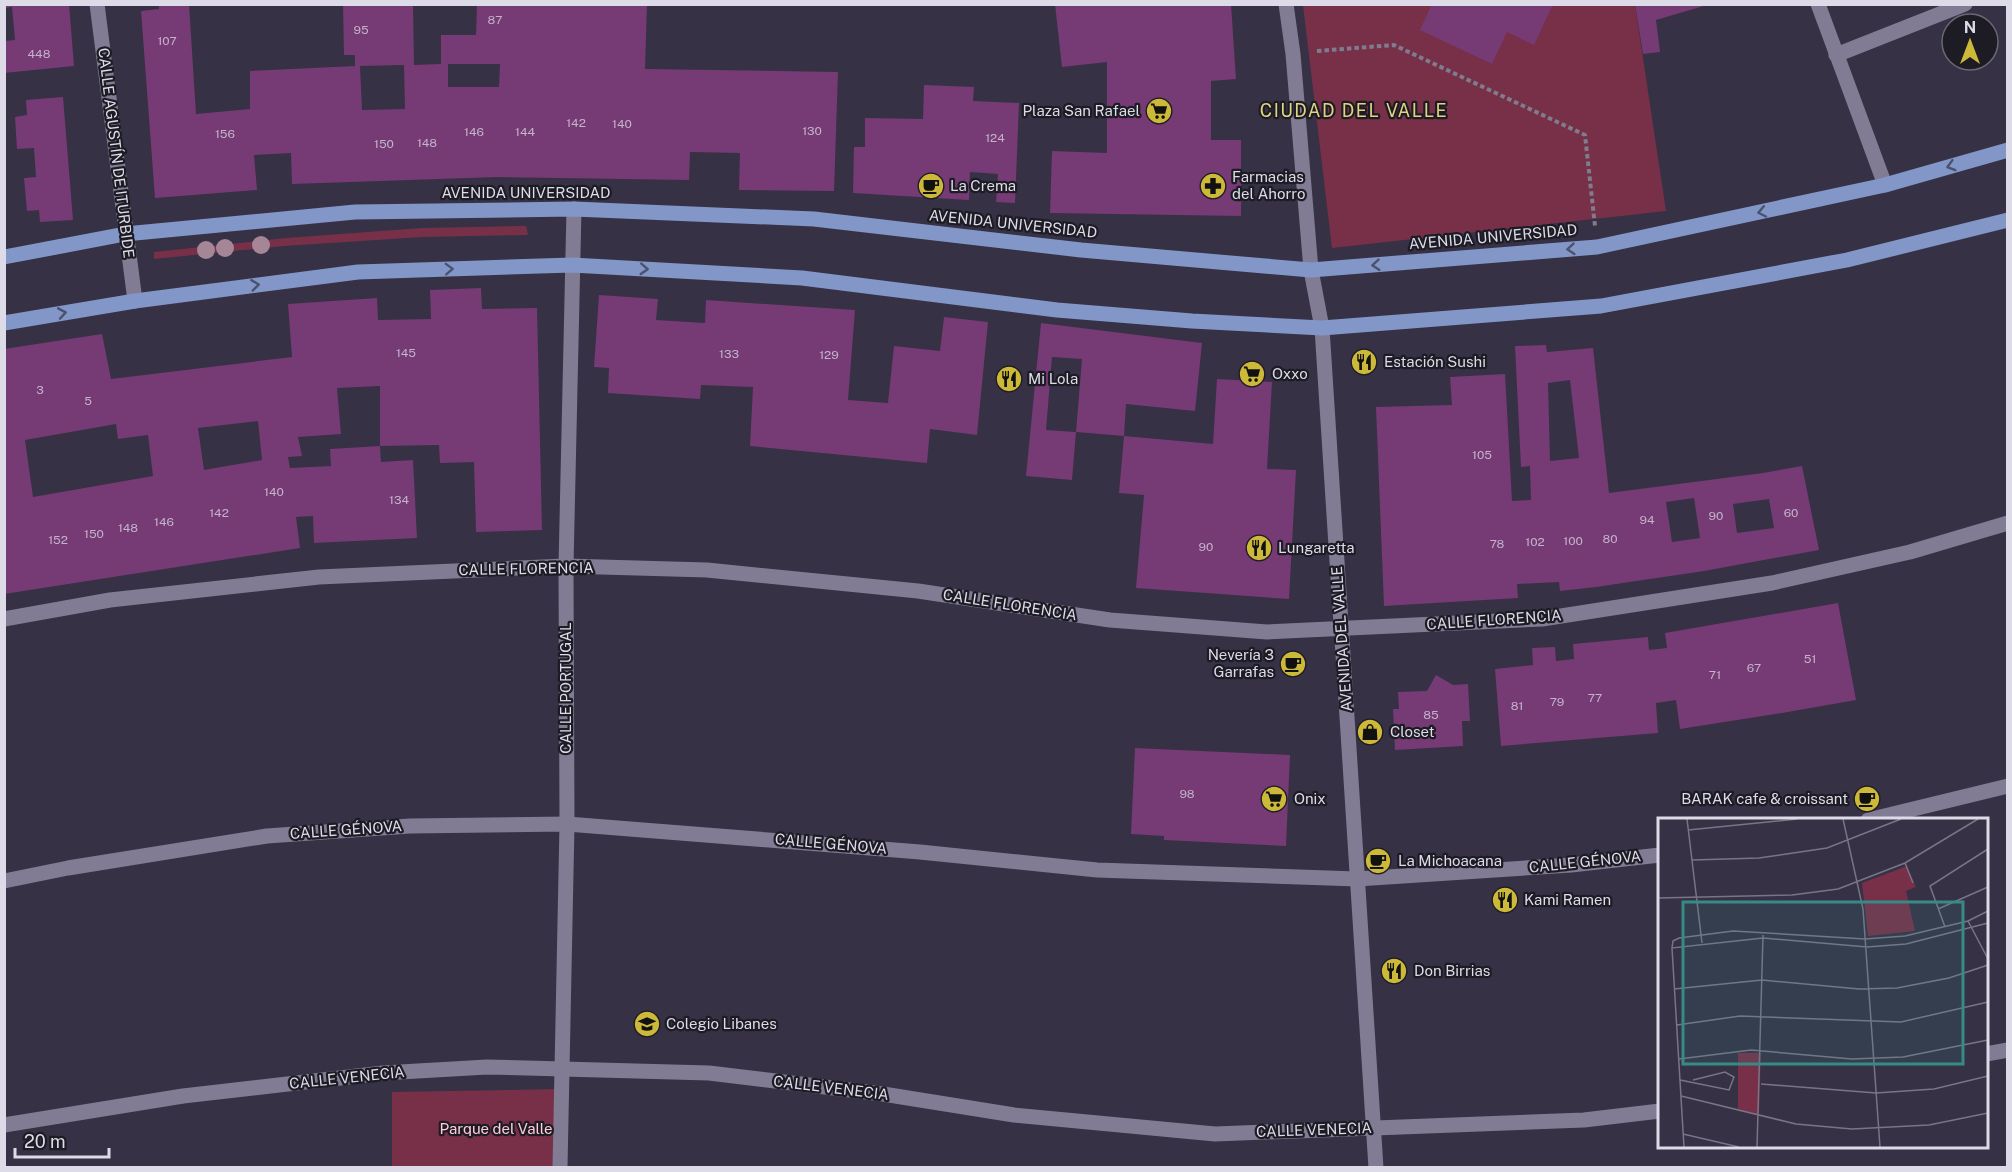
<svg xmlns="http://www.w3.org/2000/svg" width="2012" height="1172" font-family="'Public Sans',sans-serif">
	<rect width="100%" height="100%" fill="#363145"/>
	<g fill="#783048">
		<path d="M1303,5H1635L1666,211L1332,248Z"/>
		<path d="M526,226L528,235L423,237L284,246L154,259V252L286,238L422,228Z"/>
		<path d="M559,1089L557,1167H392V1092Z"/>
	</g>
	<g fill="#763a75" fill-rule="evenodd">
		<path d="M4,4H69L74,66L4,73V41L15,40L12,7L4,8Z"/>
		<path d="M159,4H189L196,114L250,109V71L355,66V55H344L343,4H413L414,65L441,64V35H476L477,4H647L645,69L838,72L834,191L739,190L740,153L690,152L689,180L498,177L292,184L291,153L254,155L257,190L155,198L141,11L159,9ZM448,64H500L499,87H448ZM404,65L405,109L362,110L360,66Z"/>
		<path d="M1055,4H1231L1236,79L1211,81V140H1241V216L1050,213L1052,151L1107,153V62L1062,67Z"/>
		<path d="M1432,4H1553L1534,45L1507,32L1492,64L1420,30Z"/>
		<path d="M1635,4H1707V5L1656,20L1660,52L1643,54Z"/>
		<path d="M924,85L974,87L973,101L1019,103L1015,203L996,202L998,174L970,172L969,200L853,193L854,147H865V118L923,119Z"/>
		<path d="M63,97L73,220L40,222L39,210L27,211L24,178L36,177L34,148L17,149L15,117L27,115L26,100Z"/>
		<path d="M481,288L482,309L537,308L542,530L476,532L474,462L440,463L439,445L380,446V386L337,388L341,434L298,437L302,456L288,457L290,468L331,466L330,449L380,446L381,462L413,460L417,538L314,543L313,516L296,517L300,548L4,594V349L102,334L111,379L292,357L288,304L377,298L378,320L431,319L430,290ZM258,421L262,460L204,470L198,428ZM116,424L118,439L148,435L153,476L33,497L25,440Z"/>
		<path d="M599,295L658,299L656,320L705,323L706,300L855,310L848,400L888,403L894,346L940,351L944,317L988,322L977,435L930,429L927,463L750,446L753,387L701,385L700,399L608,393L609,368L594,367Z"/>
		<path d="M1041,323L1202,343L1195,411L1126,404L1124,436L1076,432L1082,359L1052,357L1046,430L1076,432L1072,480L1026,476Z"/>
		<path d="M1546,345L1547,352L1593,348L1609,493L1763,473L1802,466L1819,550L1704,571L1596,587L1560,591L1559,582L1517,584L1518,598L1384,606L1376,407L1452,405L1450,377L1505,374L1512,501L1531,500L1530,466L1521,467L1515,346ZM1570,380L1579,458L1550,461L1548,383ZM1694,498L1700,538L1672,542L1666,502ZM1769,499L1774,528L1737,533L1733,504Z"/>
		<path d="M1217,379L1272,382L1267,469L1296,470L1289,599L1136,588L1144,495L1119,493L1124,436L1213,444Z"/>
		<path d="M1838,603L1856,700L1782,713L1680,729L1676,700L1656,703L1658,733L1501,746L1495,669L1533,665L1532,648L1555,647L1556,661L1574,659L1573,644L1648,637L1649,650L1667,648L1665,633Z"/>
		<path d="M1436,675L1453,685L1468,684L1470,721H1462L1463,746L1395,750L1393,709H1399L1398,692L1427,691Z"/>
		<path d="M1135,748L1290,755L1286,846L1164,840V836L1131,834Z"/>
	</g>
	<g fill="none" stroke-linecap="round" stroke-linejoin="round">
		<path stroke="#7f7c8d" stroke-width="4" stroke-dasharray="4.5 3" stroke-linecap="butt" d="M1317,51L1394,45L1585,135L1595,226"/>
		<g stroke="#817c93" stroke-width="15">
			<path d="M97,4L135,301"/>
			<path d="M1286,4L1293,54L1311,270L1322,328L1376,1168"/>
			<path d="M1818,4L1885,185"/>
			<path d="M1836,55L1965,4"/>
			<path d="M4,619L110,600L319,577L566,566L707,570L918,591L1110,620L1267,632L1542,619L1772,583L1910,552L2008,523"/>
			<path d="M1868,820L2008,786"/>
			<path d="M4,881L68,868L267,836L410,826L567,824L920,852L1097,870L1357,879L1571,865L1660,855"/>
			<path d="M1986,1054L2008,1050"/>
			<path d="M4,1125L183,1096L383,1073L487,1067L709,1073L883,1094L1014,1115L1215,1134L1584,1120L1660,1111"/>
			<path d="M560,1168L567,824L566,566L574,209"/>
		</g>
		<g stroke="#8296c8" stroke-width="15">
			<path d="M4,257L125,234L355,212L574,209L814,219L1081,250L1311,270L1597,247L1885,185L2008,150"/>
			<path d="M4,323L135,301L358,272L572,265L802,278L1057,310L1192,321L1322,328L1601,306L1847,260L2008,220"/>
		</g>
	</g>
	<g fill="#a48696">
		<circle cx="261" cy="245" r="9"/>
		<circle cx="225" cy="248" r="9"/>
		<circle cx="206" cy="250" r="9"/>
	</g>
	<defs><path id="oneway-chevron" d="M-2-3.5L2.5 0L-2 3.5" fill="none" stroke-width="1.6" stroke-linecap="round" stroke-linejoin="round" transform="scale(1.5)"/></defs>
	<g stroke="#4a526e">
		<use href="#oneway-chevron" transform="translate(1951 166) rotate(164)"/>
		<use href="#oneway-chevron" transform="translate(1762 212) rotate(168)"/>
		<use href="#oneway-chevron" transform="translate(1571 249) rotate(175)"/>
		<use href="#oneway-chevron" transform="translate(1376 265) rotate(175)"/>
		<use href="#oneway-chevron" transform="translate(449 269) rotate(-2)"/>
		<use href="#oneway-chevron" transform="translate(644 269) rotate(3)"/>
		<use href="#oneway-chevron" transform="translate(255 285) rotate(-7)"/>
		<use href="#oneway-chevron" transform="translate(62 313) rotate(-10)"/>
	</g>
	<defs>
		<g id="supermarket-disc" transform="scale(1.35)"><circle r="9.5" fill="#ccb939" stroke="#1d1b24"/><path d="M-6-5.5h2.5l.6 2H6L4.5 2H-2.5L-4.4-4H-6ZM-1.5 3.2a1.3 1.3 0 1 0 .1 0ZM3 3.2a1.3 1.3 0 1 0 .1 0Z" fill="#111"/></g>
		<g id="cafe-disc" transform="scale(1.35)"><circle r="9.5" fill="#ccb939" stroke="#1d1b24"/><path d="M-5.5-4.5H6V0H3Q3 3.5 0 3.5H-2.5Q-5.5 3.5-5.5 0ZM3-3.2v2h1.7v-2ZM-6 4.5H4V6H-6Z" fill="#111"/></g>
		<g id="pharmacy-disc" transform="scale(1.35)"><circle r="9.5" fill="#ccb939" stroke="#1d1b24"/><path d="M-2-6h4v4h4v4h-4v4h-4v-4h-4v-4h4Z" fill="#111"/></g>
		<g id="restaurant-disc" transform="scale(1.35)"><circle r="9.5" fill="#ccb939" stroke="#1d1b24"/><path d="M-5-6h1v4h1v-4h1v4h1v-4h1v5L-1.5 .5V6h-2V.5L-5-1ZM5-6V6H3V1.5H1.5Q1.5-4 5-6Z" fill="#111"/></g>
		<g id="shop-disc" transform="scale(1.35)"><circle r="9.5" fill="#ccb939" stroke="#1d1b24"/><path d="M-5-2.5h2.3a2.7 3.5 0 0 1 5.4 0H5L5.5 6h-11ZM-1.5-2.5h3a1.5 2.3 0 0 0-3 0Z" fill="#111"/></g>
		<g id="school-disc" transform="scale(1.35)"><circle r="9.5" fill="#ccb939" stroke="#1d1b24"/><path d="M0-5L7-2L0 1L-7-2ZM-4 1L0 2.5L4 1V4Q0 6-4 4Z" fill="#111"/></g>
	</defs>
	<g fill-rule="evenodd">
		<use href="#supermarket-disc" x="1159" y="111"/>
		<use href="#cafe-disc" x="931" y="186"/>
		<use href="#pharmacy-disc" x="1213" y="186"/>
		<use href="#restaurant-disc" x="1364" y="362"/>
		<use href="#supermarket-disc" x="1252" y="374"/>
		<use href="#restaurant-disc" x="1009" y="379"/>
		<use href="#restaurant-disc" x="1259" y="548"/>
		<use href="#cafe-disc" x="1293" y="664"/>
		<use href="#shop-disc" x="1370" y="732"/>
		<use href="#supermarket-disc" x="1274" y="799"/>
		<use href="#cafe-disc" x="1867" y="799"/>
		<use href="#cafe-disc" x="1378" y="861"/>
		<use href="#restaurant-disc" x="1505" y="900"/>
		<use href="#restaurant-disc" x="1394" y="971"/>
		<use href="#school-disc" x="647" y="1024"/>
	</g>
	<g text-anchor="middle" stroke-width="4.5" stroke-linejoin="round" paint-order="stroke">
		<g font-size="12" fill="#c3b3cb">
			<text x="495" y="24">87</text>
			<text x="361" y="34">95</text>
			<text x="167" y="45">107</text>
			<text x="39" y="58">448</text>
			<text x="576" y="127">142</text>
			<text x="622" y="128">140</text>
			<text x="812" y="135">130</text>
			<text x="474" y="136">146</text>
			<text x="525" y="136">144</text>
			<text x="225" y="138">156</text>
			<text x="995" y="142">124</text>
			<text x="427" y="147">148</text>
			<text x="384" y="148">150</text>
			<text x="406" y="357">145</text>
			<text x="729" y="358">133</text>
			<text x="829" y="359">129</text>
			<text x="40" y="394">3</text>
			<text x="88" y="405">5</text>
			<text x="1482" y="459">105</text>
			<text x="274" y="496">140</text>
			<text x="399" y="504">134</text>
			<text x="219" y="517">142</text>
			<text x="1791" y="517">60</text>
			<text x="1716" y="520">90</text>
			<text x="1647" y="524">94</text>
			<text x="164" y="526">146</text>
			<text x="128" y="532">148</text>
			<text x="94" y="538">150</text>
			<text x="1610" y="543">80</text>
			<text x="58" y="544">152</text>
			<text x="1573" y="545">100</text>
			<text x="1535" y="546">102</text>
			<text x="1497" y="548">78</text>
			<text x="1206" y="551">90</text>
			<text x="1810" y="663">51</text>
			<text x="1754" y="672">67</text>
			<text x="1715" y="679">71</text>
			<text x="1595" y="702">77</text>
			<text x="1557" y="706">79</text>
			<text x="1517" y="710">81</text>
			<text x="1431" y="719">85</text>
			<text x="1187" y="798">98</text>
		</g>
		<g font-size="15" fill="#dddbe8" stroke="#1d1b24" text-anchor="start">
			<text x="1140" y="116" text-anchor="end">Plaza San Rafael</text>
			<text x="1232" y="182">Farmacias<tspan x="1232" dy="17">del Ahorro</tspan></text>
			<text x="950" y="191">La Crema</text>
			<text x="1384" y="367">Estación Sushi</text>
			<text x="1272" y="379">Oxxo</text>
			<text x="1028" y="384">Mi Lola</text>
			<text x="1278" y="553">Lungaretta</text>
			<text x="1274" y="660" text-anchor="end">Nevería 3<tspan x="1274" dy="17">Garrafas</tspan></text>
			<text x="1390" y="737">Closet</text>
			<text x="1294" y="804">Onix</text>
			<text x="1848" y="804" text-anchor="end">BARAK cafe &amp; croissant</text>
			<text x="1398" y="866">La Michoacana</text>
			<text x="1524" y="905">Kami Ramen</text>
			<text x="1414" y="976">Don Birrias</text>
			<text x="666" y="1029">Colegio Libanes</text>
		</g>
		<g font-size="15" fill="#dddbe8" stroke="#1d1b24">
			<text transform="translate(116 153) rotate(83)" y="5">CALLE AGUSTÍN DE ITURBIDE</text>
			<text x="526" y="198">AVENIDA UNIVERSIDAD</text>
			<text transform="translate(1013 224) rotate(6)" y="5">AVENIDA UNIVERSIDAD</text>
			<text transform="translate(1493 237) rotate(-5)" y="5">AVENIDA UNIVERSIDAD</text>
			<text transform="translate(526 569) rotate(-1)" y="5">CALLE FLORENCIA</text>
			<text transform="translate(1010 605) rotate(9)" y="5">CALLE FLORENCIA</text>
			<text transform="translate(1494 620) rotate(-4)" y="5">CALLE FLORENCIA</text>
			<text transform="translate(1342 639) rotate(-94)" y="5">AVENIDA DEL VALLE</text>
			<text transform="translate(566 688) rotate(-90)" y="5">CALLE PORTUGAL</text>
			<text transform="translate(346 830) rotate(-4)" y="5">CALLE GÉNOVA</text>
			<text transform="translate(831 844) rotate(5)" y="5">CALLE GÉNOVA</text>
			<text transform="translate(1585 862) rotate(-6)" y="5">CALLE GÉNOVA</text>
			<text transform="translate(347 1078) rotate(-6)" y="5">CALLE VENECIA</text>
			<text transform="translate(831 1088) rotate(7)" y="5">CALLE VENECIA</text>
			<text transform="translate(1314 1130) rotate(-2)" y="5">CALLE VENECIA</text>
		</g>
		<g font-size="15" fill="#feccd9" stroke="#1d1b24">
			<text x="496" y="1134">Parque del Valle</text>
		</g>
		<g font-size="18" letter-spacing="1.5" fill="#dfd384" stroke="#1d1b24">
			<text x="1354" y="117">CIUDAD DEL VALLE</text>
		</g>
	</g>
	<g transform="translate(1658 818)">
		<rect width="330" height="330" fill="#363145"/>
		<path d="M249,48L258,69L248,73L257,113L210,118L204,65ZM80,235H103L101,297L80,291Z" fill="#783048"/>
		<path fill="none" stroke="#797586" stroke-width="1.5" d="M29,1L44,125M185,1L205,91L222,329M30,12L139,1M34,42L101,40L169,30L243,1M247,45L255,65M0,80L134,77L180,71L247,45L320,1M280,91L330,69M330,93L310,103L247,118L207,121L75,113L21,120L15,123L14,130L105,120L209,129L248,126L330,105M310,103L330,141M287,109L272,68L330,31M14,130L26,329M16,171L104,162L201,171L239,170L291,160L330,147M19,207L82,198L243,204L330,184M21,241L93,232L194,241L245,239L330,222M22,262L71,272L76,259L67,254L35,262M103,266L218,275L276,271L330,258M23,278L138,306L194,311L271,307L330,295M25,316L81,329M99,329L105,117"/>
		<path fill="#388a86" fill-opacity="0.15" stroke="#388a86" stroke-width="3" d="M25,84H305V246H25Z"/>
		<rect width="330" height="330" fill="none" stroke="#dddbe8" stroke-width="3"/>
	</g>
	<rect width="2012" height="1172" fill="none" stroke="#dddbe8" stroke-width="12"/>
	<g transform="translate(1970 42)"><circle r="28" fill="#1d1b24" stroke="#6a6872" stroke-width="1.5"/>
	<path d="M0-4.5L10 22L0 15L-10 22Z" fill="#ccb939"/>
	<text y="-9" font-size="16" font-weight="bold" text-anchor="middle" fill="#dddbe8">N</text>
	</g>
	<path d="M15 1148v9h94v-9" fill="none" stroke="#dddbe8" stroke-width="3"/>
	<text x="24" y="1148" font-size="18" fill="#dddbe8" stroke="#1d1b24" stroke-width="4.5" paint-order="stroke">20 m</text>
</svg>
